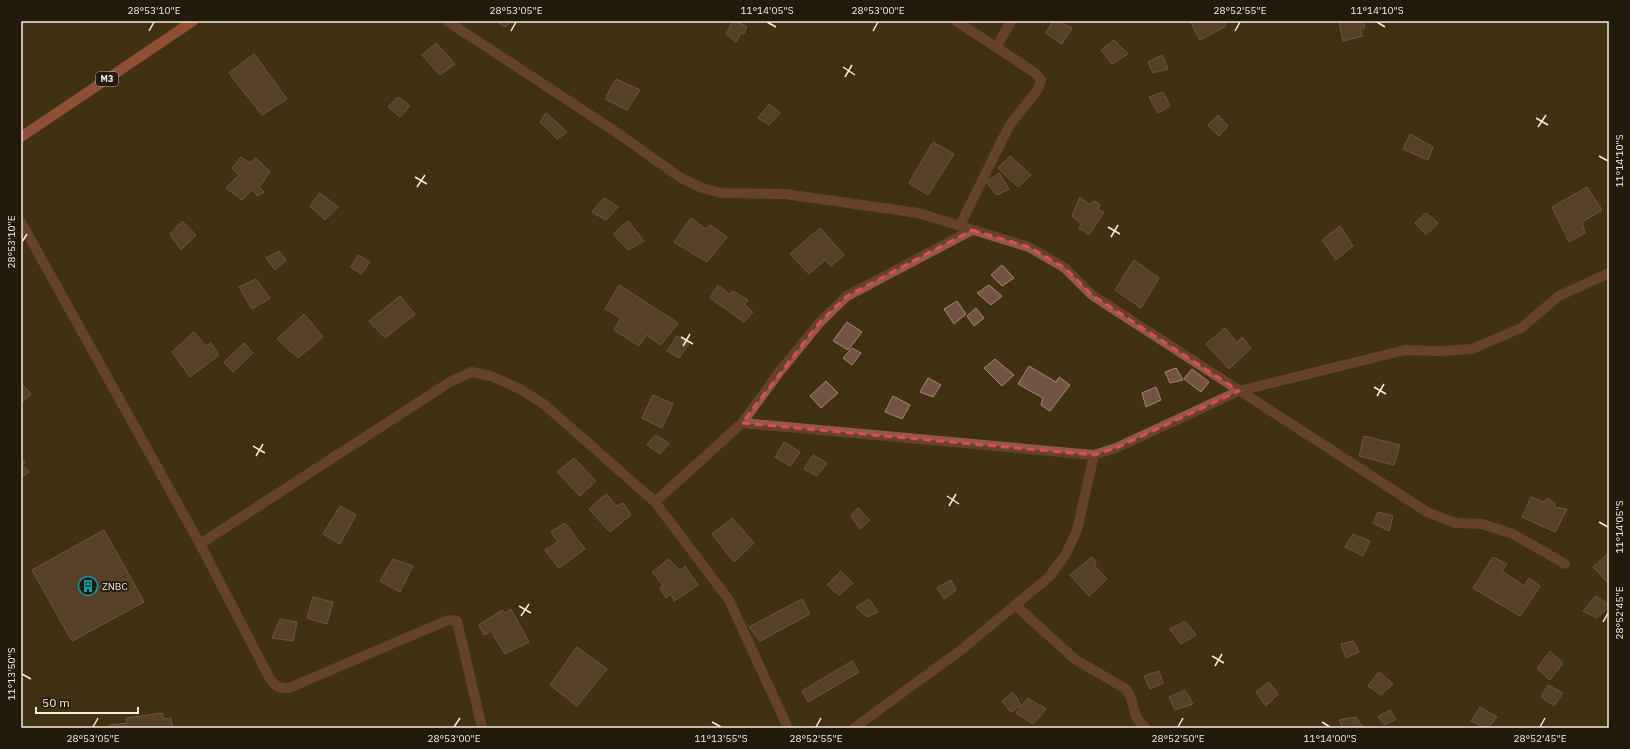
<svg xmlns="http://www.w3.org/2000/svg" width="1630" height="749" font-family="'IBM Plex Sans',sans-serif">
	<rect width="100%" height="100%" fill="#403113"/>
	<g fill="#735343" stroke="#a78473">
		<path d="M496,21H512L505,27Z"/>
		<path d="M733,21L747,26L744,34L741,33L736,42L726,34Z"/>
		<path d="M1053,21H1057L1072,28L1062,44L1046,33Z"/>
		<path d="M1190,21H1223L1226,26L1200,40Z"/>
		<path d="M1339,21H1363L1365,27L1360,30L1363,36L1343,41Z"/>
		<path d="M1114,40L1128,54L1112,64L1101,50Z"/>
		<path d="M436,43L455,64L440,75L422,55Z"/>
		<path d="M254,54L287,99L262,115L229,73Z"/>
		<path d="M1162,55L1168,69L1153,73L1148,62Z"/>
		<path d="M616,79L640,90L627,110L605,99Z"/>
		<path d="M1163,92L1170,106L1158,113L1149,97Z"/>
		<path d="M398,97L410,106L400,117L388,107Z"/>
		<path d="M769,104L780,113L769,125L758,118Z"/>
		<path d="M546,113L567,132L557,139L540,122Z"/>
		<path d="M1218,115L1228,126L1219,136L1208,125Z"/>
		<path d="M1410,134L1433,147L1428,160L1403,149Z"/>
		<path d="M933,142L954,154L928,195L909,183Z"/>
		<path d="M1010,156L1031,175L1018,187L998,168Z"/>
		<path d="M241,157L250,163L256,158L270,172L259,187L264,192L257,196L252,190L242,200L226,188L239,175L232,168Z"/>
		<path d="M999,173L1009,189L997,195L986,182Z"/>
		<path d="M1587,187L1602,210L1582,222L1585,233L1569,242L1552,207Z"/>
		<path d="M320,193L338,207L325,220L310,206Z"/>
		<path d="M1080,197L1090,205L1093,201L1100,204L1098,210L1104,212L1089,235L1079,228L1081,224L1072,216Z"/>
		<path d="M604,198L618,207L606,220L592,212Z"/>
		<path d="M1426,213L1438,223L1426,235L1415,223Z"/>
		<path d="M691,218L705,229L710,225L727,237L707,262L674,242Z"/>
		<path d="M182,221L196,235L181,250L170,234Z"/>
		<path d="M628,221L644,241L628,250L613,234Z"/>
		<path d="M1340,226L1353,246L1336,260L1322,240Z"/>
		<path d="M820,228L844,255L831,266L825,260L809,274L790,254Z"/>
		<path d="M279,251L286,260L275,270L266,258Z"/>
		<path d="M358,255L370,262L361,274L351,267Z"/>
		<path d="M1134,260L1159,278L1141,308L1115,290Z"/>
		<path d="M1002,265L1014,278L1002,286L991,275Z"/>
		<path d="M256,279L270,298L252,309L239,287Z"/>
		<path d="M619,285L678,323L661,345L646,335L639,346L614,330L621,318L605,309Z"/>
		<path d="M718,285L729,294L733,291L748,300L744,305L753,312L744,322L710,298Z"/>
		<path d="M989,285L1002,296L991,305L977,293Z"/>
		<path d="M400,296L415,314L385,338L369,321Z"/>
		<path d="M957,301L966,314L954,324L944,309Z"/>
		<path d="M976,308L984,318L974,326L967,316Z"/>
		<path d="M304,314L323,337L298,358L277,339Z"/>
		<path d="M847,322L862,332L848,350L833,341Z"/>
		<path d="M1225,328L1237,343L1242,337L1251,348L1229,369L1206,344Z"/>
		<path d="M194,332L206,346L211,343L219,355L190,377L172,352Z"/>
		<path d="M677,336L689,344L679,358L667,351Z"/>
		<path d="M244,343L253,353L233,372L224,362Z"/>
		<path d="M852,348L861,353L852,365L843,358Z"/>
		<path d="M995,359L1014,375L1002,386L984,368Z"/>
		<path d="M1029,366L1056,382L1059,377L1070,385L1050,411L1041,405L1043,398L1018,384Z"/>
		<path d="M1176,368L1183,380L1170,383L1165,372Z"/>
		<path d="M1192,369L1209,382L1201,392L1184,379Z"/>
		<path d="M928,378L941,385L933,397L920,392Z"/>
		<path d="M826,381L838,393L821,408L810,396Z"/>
		<path d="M21,383L31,394L21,403Z"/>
		<path d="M1156,387L1161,400L1146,407L1142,393Z"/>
		<path d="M653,395L673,404L662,428L642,418Z"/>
		<path d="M893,396L910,405L902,419L885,412Z"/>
		<path d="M655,435L669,443L660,454L647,445Z"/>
		<path d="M1364,436L1400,445L1394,465L1359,456Z"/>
		<path d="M784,442L800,452L790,466L775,457Z"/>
		<path d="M813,455L827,463L817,476L804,469Z"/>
		<path d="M21,458L25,462L22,465L29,472L21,478Z"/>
		<path d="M574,458L596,481L580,496L557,472Z"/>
		<path d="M606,494L617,506L623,503L631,515L610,532L589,509Z"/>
		<path d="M1531,497L1544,502L1547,498L1555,503L1554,507L1567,509L1555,532L1522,517Z"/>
		<path d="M340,506L356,515L340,544L323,534Z"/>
		<path d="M858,508L870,520L860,529L851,516Z"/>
		<path d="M1378,512L1393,516L1389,531L1373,523Z"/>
		<path d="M732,518L754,543L734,562L712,534Z"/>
		<path d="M565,523L585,549L559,568L545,550L558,542L551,532Z"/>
		<path d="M104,530L144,602L72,641L32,570Z"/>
		<path d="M1353,534L1370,541L1363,556L1345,547Z"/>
		<path d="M1609,553V584L1593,567Z"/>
		<path d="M1092,557L1096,562L1094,565L1107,579L1089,596L1070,575Z"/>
		<path d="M1493,557L1507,564L1502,571L1524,586L1529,578L1540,586L1520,616L1473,588Z"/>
		<path d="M393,559L413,566L400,592L380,581Z"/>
		<path d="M669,559L680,571L685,566L698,585L674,601L671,594L666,598L660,588L663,585L652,572Z"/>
		<path d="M841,571L853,583L839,595L827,585Z"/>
		<path d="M951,580L956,590L944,599L937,588Z"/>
		<path d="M1596,596L1609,605V607L1597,618L1583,611Z"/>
		<path d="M313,597L333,602L327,624L307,618Z"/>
		<path d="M802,599L810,614L760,641L749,627Z"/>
		<path d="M869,599L878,612L867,617L856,607Z"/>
		<path d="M511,609L529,642L505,654L491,631L484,635L479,625L502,610L505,613Z"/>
		<path d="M280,619L297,622L293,641L272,638Z"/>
		<path d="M1185,621L1196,635L1181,644L1170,629Z"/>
		<path d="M1353,641L1359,652L1346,658L1341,644Z"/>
		<path d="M577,647L607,669L577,706L550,685Z"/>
		<path d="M1550,651L1563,663L1550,680L1537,668Z"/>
		<path d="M852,661L859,672L808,702L802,691Z"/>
		<path d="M1159,671L1163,683L1150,689L1144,676Z"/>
		<path d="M1379,672L1393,684L1381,695L1368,686Z"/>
		<path d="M1269,682L1278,694L1266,706L1256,692Z"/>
		<path d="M1548,685L1563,693L1554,706L1541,697Z"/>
		<path d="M1185,690L1193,704L1175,710L1169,697Z"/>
		<path d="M1013,692L1021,705L1011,712L1002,701Z"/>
		<path d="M1028,698L1046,709L1033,724L1016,713Z"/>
		<path d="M1480,707L1497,717L1488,728H1485L1471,721Z"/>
		<path d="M1390,710L1396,719L1385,725L1378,717Z"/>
		<path d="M163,713V719L171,718L173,728H111L110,725L127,723L126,718Z"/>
		<path d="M1356,717L1363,728H1343L1339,720Z"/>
	</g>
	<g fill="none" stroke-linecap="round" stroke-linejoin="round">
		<g stroke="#94574a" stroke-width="10">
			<path d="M447,21L613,130L681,178L702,188L721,193L785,194L918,213L1029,247L1065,268L1092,295L1427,512L1455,523L1482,524L1513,534L1565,564"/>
			<path d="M956,21L1034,72L1041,80L1038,89L1009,126L960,225"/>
			<path d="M997,46L1011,21"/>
			<path d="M21,222L200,544L270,679C276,686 279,689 289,688L448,620L457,621L482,728"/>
			<path d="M742,423L1094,455L1116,448L1239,391L1405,350L1440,351L1472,349L1521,328L1559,296L1609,273"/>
			<path d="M655,502L742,423L780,371L820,322L847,296L972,230"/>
			<path d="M200,544L450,382L471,372L491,376L520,389L545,405L655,502L729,600L788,728"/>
			<path d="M1015,605L1076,660L1126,689L1131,698L1136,717L1145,728"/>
			<path d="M854,728L961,650L1049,577L1066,554L1077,530L1094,455"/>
		</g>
		<path stroke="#f1755b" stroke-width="10" d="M21,137L193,21"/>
	</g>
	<path d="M0 0H1630V749H0ZM972,230L1029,247L1065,268L1092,295L1239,391L1116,448L1094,455L742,423L820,322L847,296Z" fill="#403113" fill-opacity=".55" fill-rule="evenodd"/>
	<path fill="none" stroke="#dc4f4c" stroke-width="3" stroke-dasharray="8 5" stroke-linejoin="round" d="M972,230L1029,247L1065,268L1092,295L1239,391L1116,448L1094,455L742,423L820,322L847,296Z"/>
	<path fill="none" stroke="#f6ecdb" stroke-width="1.5" d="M767,22L776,27M1377,22L1385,27M149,31L154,22M511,31L516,22M873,31L878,22M1235,31L1240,22M843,67L855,75M845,77L852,65M1536,118L1548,125M1538,127L1546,115M1599,156L1608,161M415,177L427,184M417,187L425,175M1108,227L1120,234M1111,237L1118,225M22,242L27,234M681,337L693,344M683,346L690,334M1374,387L1386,394M1377,396L1384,384M253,446L265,453M256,456L263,444M947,496L959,504M949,506L956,494M1599,522L1608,527M519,606L531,613M521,616L529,604M1603,622L1608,613M1212,656L1224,663M1215,666L1222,654M22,674L31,679M712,722L721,727M1322,722L1330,727M93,727L98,718M454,727L460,718M816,727L821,718M1178,727L1183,718M1540,727L1545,718"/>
	<defs>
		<g id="building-ring" transform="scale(1)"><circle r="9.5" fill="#211a0d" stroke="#0f9aa8" stroke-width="1.5"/><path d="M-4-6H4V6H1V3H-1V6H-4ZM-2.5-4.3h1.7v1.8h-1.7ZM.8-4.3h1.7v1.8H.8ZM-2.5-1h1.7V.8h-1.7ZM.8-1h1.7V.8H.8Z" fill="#0f9aa8"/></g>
	</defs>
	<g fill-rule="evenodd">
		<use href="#building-ring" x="88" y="586"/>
	</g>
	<g text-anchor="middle" stroke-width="3.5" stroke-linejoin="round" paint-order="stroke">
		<rect fill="#211a0d" stroke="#b6ad9d" stroke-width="1" x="96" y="72" width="22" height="14" rx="3"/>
		<g font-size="9" font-weight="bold" fill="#f6ecdb">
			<text x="107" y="82">M3</text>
		</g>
		<g font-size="10" fill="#f6ecdb" stroke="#211a0d" text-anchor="start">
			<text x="102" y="590">ZNBC</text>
		</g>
	</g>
	<rect width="1630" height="749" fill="none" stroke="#211a0d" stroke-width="44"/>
	<path d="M36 707v6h102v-6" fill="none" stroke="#f6ecdb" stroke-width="2"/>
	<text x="42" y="707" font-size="12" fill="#f6ecdb" stroke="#211a0d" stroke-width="3" paint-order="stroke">50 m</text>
	<rect x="22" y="22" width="1586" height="705" fill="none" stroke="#f6ecdb" stroke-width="1.5"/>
	<g font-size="10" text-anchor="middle" fill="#f6ecdb">
		<text x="154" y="14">28°53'10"E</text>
		<text x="516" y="14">28°53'05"E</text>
		<text x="767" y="14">11°14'05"S</text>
		<text x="878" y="14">28°53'00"E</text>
		<text x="1240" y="14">28°52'55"E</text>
		<text x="1377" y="14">11°14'10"S</text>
		<text transform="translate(1619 161) rotate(-90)" y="4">11°14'10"S</text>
		<text transform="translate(11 242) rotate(-90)" y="4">28°53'10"E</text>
		<text transform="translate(1619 527) rotate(-90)" y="4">11°14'05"S</text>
		<text transform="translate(1619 613) rotate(-90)" y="4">28°52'45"E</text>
		<text transform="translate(11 674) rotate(-90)" y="4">11°13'50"S</text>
		<text x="93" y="742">28°53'05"E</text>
		<text x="454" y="742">28°53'00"E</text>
		<text x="721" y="742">11°13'55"S</text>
		<text x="816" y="742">28°52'55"E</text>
		<text x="1178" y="742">28°52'50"E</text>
		<text x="1330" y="742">11°14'00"S</text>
		<text x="1540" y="742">28°52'45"E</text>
	</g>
</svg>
